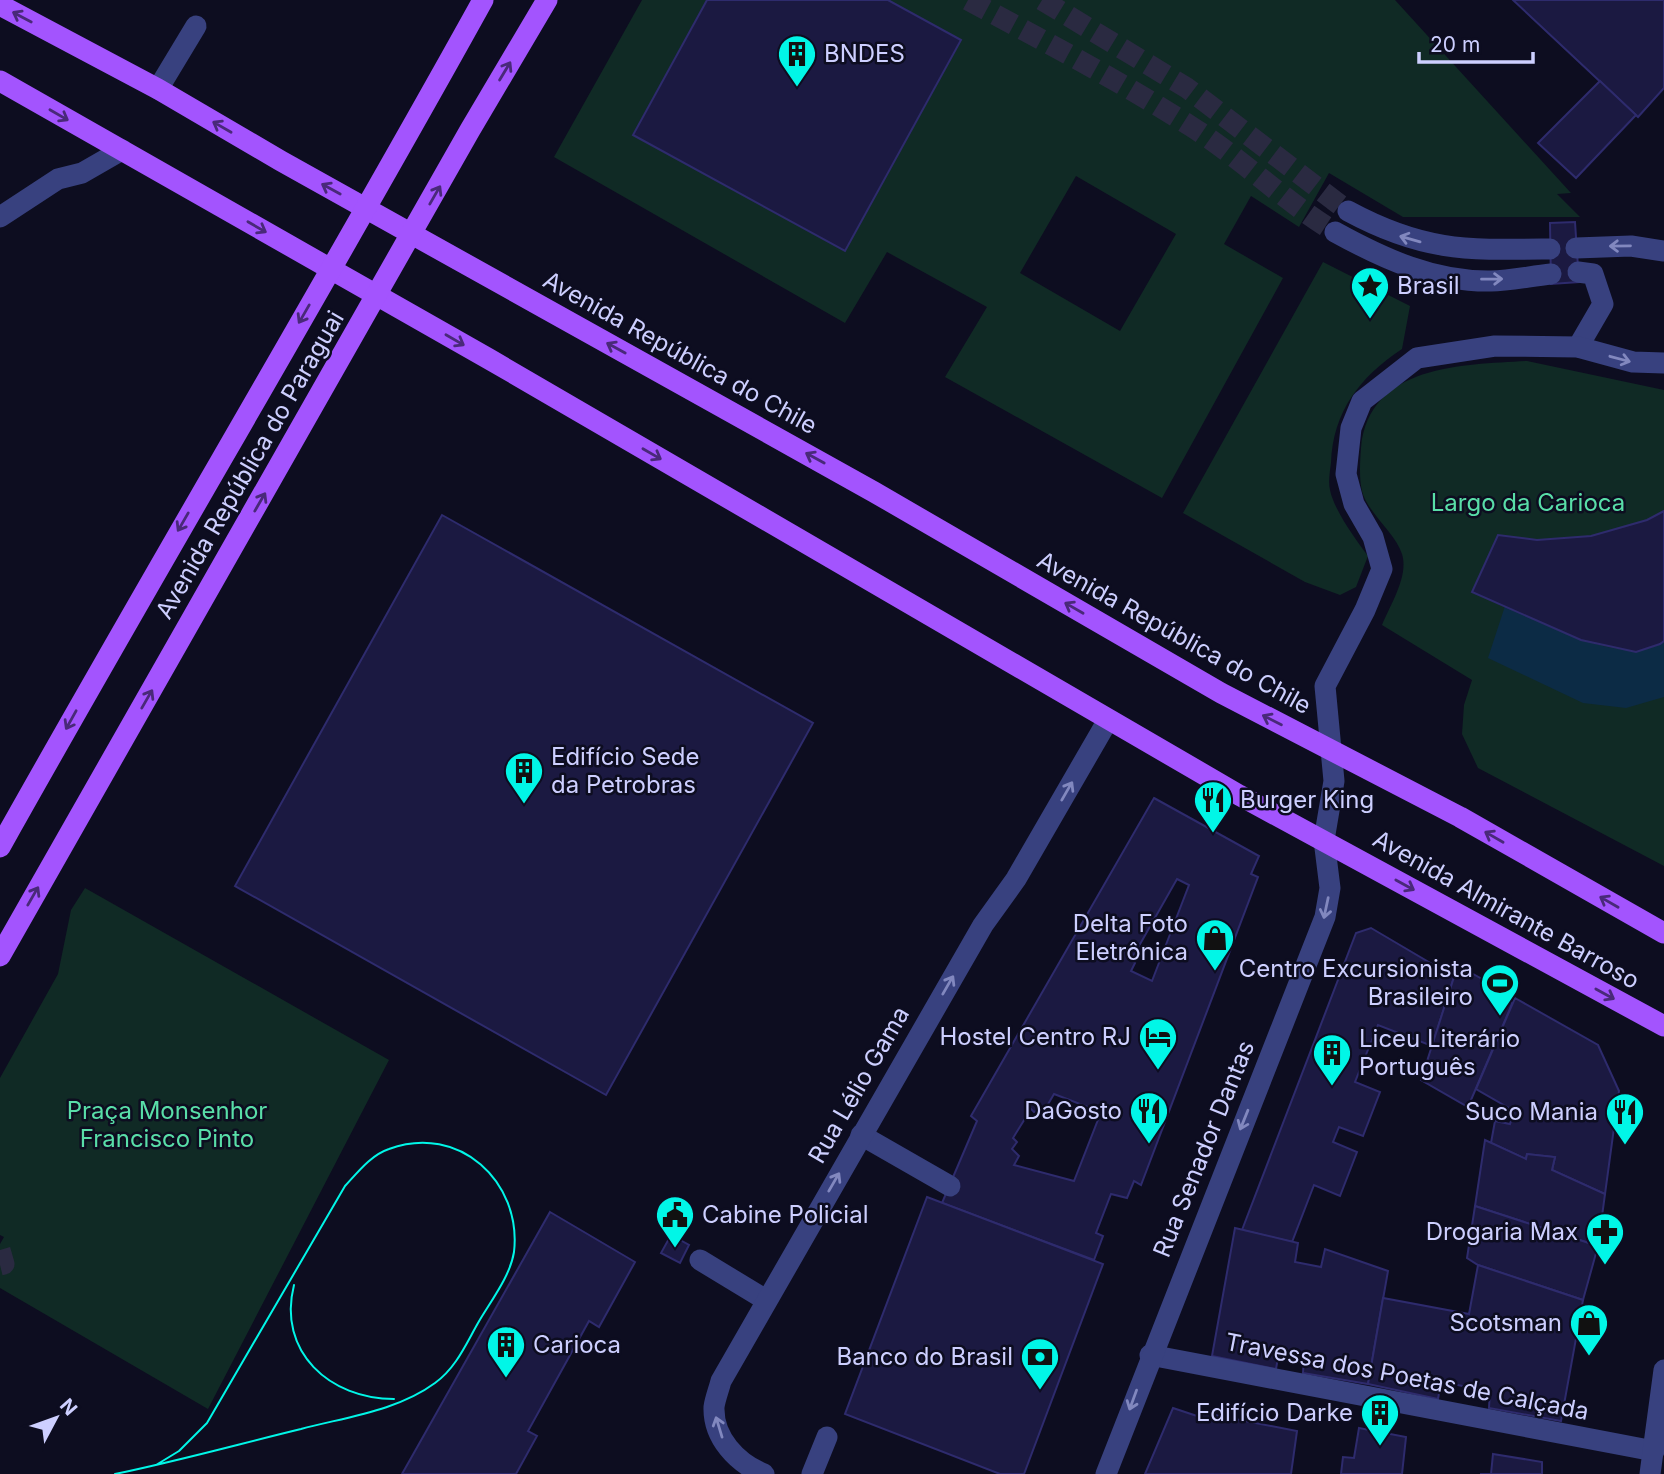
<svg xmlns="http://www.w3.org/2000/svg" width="1664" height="1474" font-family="Inter,sans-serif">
	<rect width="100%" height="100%" fill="#0d0d20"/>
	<g fill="#102a25" fill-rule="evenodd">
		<path d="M642,0H1395L1571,193L1557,194L1580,217H1403L1329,173L1299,227L1251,196L1224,244L1283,278L1162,498L945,377L987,307L887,252L845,323L554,157ZM1076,176L1176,234L1120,331L1020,273Z"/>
		<path d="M1323,262L1410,306L1402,349C1360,377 1333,411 1331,463C1330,471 1328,482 1330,490C1334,510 1356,540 1368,556L1356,587L1340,595L1305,582L1183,513Z"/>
		<path d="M1527,361L1664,390V866L1478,768L1462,734L1464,705L1472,680L1382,625C1390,605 1409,576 1402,554C1396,534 1367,512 1362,491C1359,478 1360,462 1361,448C1369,364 1463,365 1527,361Z"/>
		<path d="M85,888L389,1060L208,1409L0,1288V1244L4,1237L0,1235V1078L58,974L71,910Z"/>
	</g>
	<path fill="#0c2b45" d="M1505,606C1542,622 1627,670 1664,641V697L1626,708L1583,703L1488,658Z"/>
	<g fill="#1b1941" stroke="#2e2b6d" stroke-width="2" fill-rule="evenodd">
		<path d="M707,0H888L961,40L845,251L633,135Z"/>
		<path d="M1513,0H1664V88L1638,117Z"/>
		<path d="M1600,81L1636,115L1576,178L1538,143Z"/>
		<path d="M1575,222L1579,282L1551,284L1550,223Z"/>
		<path d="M1664,511V641L1660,644L1636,652L1581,640L1472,592L1498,535L1537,540L1591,536L1647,520Z"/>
		<path d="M442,515L813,723L606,1095L235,886Z"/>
		<path d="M1154,798L1259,856L1251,874L1258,877L1141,1185L1134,1181L1127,1198L1111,1194L1096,1233L1103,1236L1094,1260L942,1203L977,1121L971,1116ZM1177,879L1189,885L1152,981L1131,971L1135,963L1131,960ZM1054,1094L1101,1112L1074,1181L1014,1165L1019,1156L1012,1149L1017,1142L1013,1138L1031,1109L1034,1112L1047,1106Z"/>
		<path d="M1371,928L1454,977L1432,1046L1378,1025L1355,1082L1380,1092L1363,1136L1339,1127L1333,1142L1357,1152L1340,1196L1314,1185L1292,1242L1242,1230L1356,933Z"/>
		<path d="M1466,970L1507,993L1512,1004L1468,1107L1421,1080L1454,977Z"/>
		<path d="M1515,998L1598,1045L1619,1091L1605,1194L1552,1170L1555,1157L1527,1154L1526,1159L1491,1143L1495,1121L1510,1124L1514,1111L1476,1089Z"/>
		<path d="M1485,1140L1526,1159L1527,1154L1555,1157L1552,1170L1605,1194L1598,1246L1475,1206Z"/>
		<path d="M927,1197L1103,1264L1024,1474H1000L845,1414Z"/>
		<path d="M1475,1206L1598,1246L1583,1300L1478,1265L1467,1258Z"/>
		<path d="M550,1212L635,1262L599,1327L589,1321L528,1431L537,1436L516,1474H402Z"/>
		<path d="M1235,1228L1298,1243L1295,1262L1321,1267L1325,1249L1388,1271L1368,1384L1303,1373L1304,1357L1279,1352L1276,1369L1212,1356Z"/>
		<path d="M671,1235L689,1245L680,1263L661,1253Z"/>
		<path d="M1478,1265L1583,1300L1561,1421L1489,1408L1490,1391L1441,1382L1438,1399L1368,1384L1383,1298L1469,1314Z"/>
		<path d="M1173,1408L1197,1416L1199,1412L1297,1431L1291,1474H1145Z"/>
		<path d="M1359,1428L1406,1437L1402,1474H1341L1343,1457L1354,1458Z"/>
		<path d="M1493,1454L1542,1462V1474H1480H1491Z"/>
	</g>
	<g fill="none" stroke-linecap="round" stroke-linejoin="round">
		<g stroke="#2a2a41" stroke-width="21" stroke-dasharray="21 10" stroke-linecap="butt">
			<path d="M968,0C1044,41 1120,81 1192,127C1242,159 1284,201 1335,232"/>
			<path d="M1042,0L1187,88L1348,211"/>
			<path d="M0,1250L4,1264L0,1265"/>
		</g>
		<g stroke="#38417f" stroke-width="21">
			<path d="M158,89L196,26"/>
			<path d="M1348,211C1424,252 1467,250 1550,249"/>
			<path d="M0,217L58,179L82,173L122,150"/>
			<path d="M1335,232C1384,259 1434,282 1491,281C1510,281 1531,276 1551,274"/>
			<path d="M1576,248L1631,246L1664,251"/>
			<path d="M1578,347L1603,304L1593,274L1578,272"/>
			<path d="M861,1135L950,1186"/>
			<path d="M700,1260L766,1300"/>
			<path d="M1150,1355L1654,1451"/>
			<path d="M764,1474C737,1463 713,1438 714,1407C715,1399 719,1389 721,1381L983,925L1016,879L1108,720"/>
			<path d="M812,1474L827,1437"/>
			<path d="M1106,1474L1325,917L1330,888L1324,840L1334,781L1325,686L1365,610L1382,569L1373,537L1354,504L1346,474L1351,428L1362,401L1417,358L1495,346L1578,347L1633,362L1664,363"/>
			<path d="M1650,1474L1664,1370"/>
		</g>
		<g stroke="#a354fe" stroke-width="21">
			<path d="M0,5L158,89L281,161L874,492L1221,693L1460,817L1664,933"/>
			<path d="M0,81L489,359L1239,795L1664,1026"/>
			<path d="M0,847C159,563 326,284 483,0"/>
			<path d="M0,956L470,130L547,0"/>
		</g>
		<g stroke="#01f6e7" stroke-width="2">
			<path d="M294,1285C277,1352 330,1399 394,1399"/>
			<path d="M115,1474C178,1461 239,1444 301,1429C346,1417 397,1411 435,1383C456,1368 466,1344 478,1323C490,1302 510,1277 514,1252C522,1182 459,1123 389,1149C371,1155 358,1172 345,1186L207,1423L179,1451L156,1465"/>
		</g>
	</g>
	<defs><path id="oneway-shaft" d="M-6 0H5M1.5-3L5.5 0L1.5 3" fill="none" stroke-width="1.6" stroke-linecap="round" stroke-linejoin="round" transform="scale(1.75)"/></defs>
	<g stroke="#492979">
		<use href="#oneway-shaft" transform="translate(22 17) rotate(-152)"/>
		<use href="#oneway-shaft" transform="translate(505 71) rotate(-59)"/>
		<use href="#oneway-shaft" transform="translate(59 115) rotate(30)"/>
		<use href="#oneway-shaft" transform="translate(222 127) rotate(-150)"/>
		<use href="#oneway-shaft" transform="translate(331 189) rotate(-151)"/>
		<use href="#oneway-shaft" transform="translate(435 195) rotate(-60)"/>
		<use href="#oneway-shaft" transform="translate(257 227) rotate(30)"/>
		<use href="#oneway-shaft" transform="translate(304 314) rotate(120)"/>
		<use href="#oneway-shaft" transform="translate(455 340) rotate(30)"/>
		<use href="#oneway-shaft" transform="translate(616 348) rotate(-151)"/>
		<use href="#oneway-shaft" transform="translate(652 454) rotate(30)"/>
		<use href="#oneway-shaft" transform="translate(815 458) rotate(-151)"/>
		<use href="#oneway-shaft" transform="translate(260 502) rotate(-60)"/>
		<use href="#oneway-shaft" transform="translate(183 522) rotate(120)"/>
		<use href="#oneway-shaft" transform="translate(1074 608) rotate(-150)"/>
		<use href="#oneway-shaft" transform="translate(147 699) rotate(-60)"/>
		<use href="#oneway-shaft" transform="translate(71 720) rotate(119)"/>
		<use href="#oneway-shaft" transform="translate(1272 720) rotate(-153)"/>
		<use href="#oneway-shaft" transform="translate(1494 837) rotate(-150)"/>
		<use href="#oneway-shaft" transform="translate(1405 885) rotate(29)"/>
		<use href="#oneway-shaft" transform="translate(33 896) rotate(-60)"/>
		<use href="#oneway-shaft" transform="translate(1609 902) rotate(-150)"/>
		<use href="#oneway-shaft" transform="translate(1605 994) rotate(29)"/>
	</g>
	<g stroke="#8288bf">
		<use href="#oneway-shaft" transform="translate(1410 239) rotate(-164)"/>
		<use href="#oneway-shaft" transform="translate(1620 246) rotate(179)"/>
		<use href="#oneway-shaft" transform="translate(1492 279) rotate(-1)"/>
		<use href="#oneway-shaft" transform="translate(1620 359) rotate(15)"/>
		<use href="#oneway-shaft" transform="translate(1067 791) rotate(-60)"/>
		<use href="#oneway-shaft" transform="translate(1326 908) rotate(102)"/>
		<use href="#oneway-shaft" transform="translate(948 985) rotate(-60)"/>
		<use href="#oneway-shaft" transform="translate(1244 1120) rotate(112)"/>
		<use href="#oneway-shaft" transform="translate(834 1182) rotate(-60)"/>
		<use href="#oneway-shaft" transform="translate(1133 1400) rotate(110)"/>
		<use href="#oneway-shaft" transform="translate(719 1427) rotate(-107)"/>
	</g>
	<defs>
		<g id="building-pin" transform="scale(2.0125)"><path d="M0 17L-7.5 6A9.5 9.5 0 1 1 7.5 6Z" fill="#01f6e7" stroke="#0d0d20"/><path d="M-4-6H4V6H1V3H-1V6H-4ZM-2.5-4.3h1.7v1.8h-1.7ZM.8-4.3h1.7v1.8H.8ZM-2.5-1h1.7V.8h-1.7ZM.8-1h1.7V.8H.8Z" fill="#111"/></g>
		<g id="sight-pin" transform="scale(2.0125)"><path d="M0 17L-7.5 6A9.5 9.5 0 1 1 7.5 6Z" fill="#01f6e7" stroke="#0d0d20"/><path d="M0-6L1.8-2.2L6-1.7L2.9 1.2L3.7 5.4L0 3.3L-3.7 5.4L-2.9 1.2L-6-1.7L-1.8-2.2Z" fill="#111"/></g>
		<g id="restaurant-pin" transform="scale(2.0125)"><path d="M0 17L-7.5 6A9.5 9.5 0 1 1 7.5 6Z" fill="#01f6e7" stroke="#0d0d20"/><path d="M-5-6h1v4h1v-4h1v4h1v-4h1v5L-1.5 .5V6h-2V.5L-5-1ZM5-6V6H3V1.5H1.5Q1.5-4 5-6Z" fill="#111"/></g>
		<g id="shop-pin" transform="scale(2.0125)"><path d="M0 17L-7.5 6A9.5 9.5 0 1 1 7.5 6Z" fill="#01f6e7" stroke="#0d0d20"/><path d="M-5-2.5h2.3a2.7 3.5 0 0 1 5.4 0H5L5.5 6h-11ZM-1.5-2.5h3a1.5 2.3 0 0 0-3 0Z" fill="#111"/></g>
		<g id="stadium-pin" transform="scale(2.0125)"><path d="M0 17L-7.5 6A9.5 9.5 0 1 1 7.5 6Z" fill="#01f6e7" stroke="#0d0d20"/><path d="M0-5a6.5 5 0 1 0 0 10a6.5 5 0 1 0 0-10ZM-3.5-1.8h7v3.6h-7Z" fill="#111"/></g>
		<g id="hotel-pin" transform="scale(2.0125)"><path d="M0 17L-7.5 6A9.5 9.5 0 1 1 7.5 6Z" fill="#01f6e7" stroke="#0d0d20"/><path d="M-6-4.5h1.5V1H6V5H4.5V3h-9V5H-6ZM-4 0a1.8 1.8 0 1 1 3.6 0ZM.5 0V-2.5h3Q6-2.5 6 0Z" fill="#111"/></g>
		<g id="civic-pin" transform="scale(2.0125)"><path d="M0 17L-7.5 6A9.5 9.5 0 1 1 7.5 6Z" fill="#01f6e7" stroke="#0d0d20"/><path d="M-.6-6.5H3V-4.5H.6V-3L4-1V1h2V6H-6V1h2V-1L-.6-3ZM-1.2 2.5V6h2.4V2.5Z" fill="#111"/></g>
		<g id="pharmacy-pin" transform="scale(2.0125)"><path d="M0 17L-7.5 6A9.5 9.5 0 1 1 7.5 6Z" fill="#01f6e7" stroke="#0d0d20"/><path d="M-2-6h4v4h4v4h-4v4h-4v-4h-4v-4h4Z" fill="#111"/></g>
		<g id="bank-pin" transform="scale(2.0125)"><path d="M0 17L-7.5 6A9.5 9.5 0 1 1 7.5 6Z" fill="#01f6e7" stroke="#0d0d20"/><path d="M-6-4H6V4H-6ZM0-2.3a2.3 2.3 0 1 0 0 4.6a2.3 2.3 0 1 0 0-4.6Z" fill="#111"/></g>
	</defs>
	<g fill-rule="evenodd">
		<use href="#building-pin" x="797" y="54"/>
		<use href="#sight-pin" x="1370" y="286"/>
		<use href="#building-pin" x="524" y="771"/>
		<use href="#restaurant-pin" x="1213" y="800"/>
		<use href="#shop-pin" x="1215" y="938"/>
		<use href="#stadium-pin" x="1500" y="983"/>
		<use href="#hotel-pin" x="1158" y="1037"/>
		<use href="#building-pin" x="1332" y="1053"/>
		<use href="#restaurant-pin" x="1149" y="1111"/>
		<use href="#restaurant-pin" x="1625" y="1112"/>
		<use href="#civic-pin" x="675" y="1215"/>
		<use href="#pharmacy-pin" x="1605" y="1232"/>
		<use href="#shop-pin" x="1589" y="1323"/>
		<use href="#building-pin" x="506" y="1345"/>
		<use href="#bank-pin" x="1040" y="1357"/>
		<use href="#building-pin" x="1380" y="1413"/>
	</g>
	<g text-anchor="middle" stroke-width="5" stroke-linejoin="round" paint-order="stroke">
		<g font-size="24" fill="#cdcfff" stroke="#0d0d20" text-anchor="end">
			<text x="824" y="62" text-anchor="start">BNDES</text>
			<text x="1397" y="294" text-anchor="start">Brasil</text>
			<text x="551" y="765" text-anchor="start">Edifício Sede<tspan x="551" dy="28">da Petrobras</tspan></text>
			<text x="1240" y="808" text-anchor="start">Burger King</text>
			<text x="1188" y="932">Delta Foto<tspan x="1188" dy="28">Eletrônica</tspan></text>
			<text x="1473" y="977">Centro Excursionista<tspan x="1473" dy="28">Brasileiro</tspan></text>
			<text x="1131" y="1045">Hostel Centro RJ</text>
			<text x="1359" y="1047" text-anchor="start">Liceu Literário<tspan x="1359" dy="28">Português</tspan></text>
			<text x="1122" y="1119">DaGosto</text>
			<text x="1598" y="1120">Suco Mania</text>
			<text x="702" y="1223" text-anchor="start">Cabine Policial</text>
			<text x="1578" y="1240">Drogaria Max</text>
			<text x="1562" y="1331">Scotsman</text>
			<text x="533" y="1353" text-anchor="start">Carioca</text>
			<text x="1013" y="1365">Banco do Brasil</text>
			<text x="1353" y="1421">Edifício Darke</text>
		</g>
		<g font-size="24" fill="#cdcfff" stroke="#0d0d20">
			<text transform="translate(680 353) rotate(29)" y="8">Avenida República do Chile</text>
			<text transform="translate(250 465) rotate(-60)" y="8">Avenida República do Paraguai</text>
			<text transform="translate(1174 633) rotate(29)" y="8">Avenida República do Chile</text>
			<text transform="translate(1506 910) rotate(29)" y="8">Avenida Almirante Barroso</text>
			<text transform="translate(859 1085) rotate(-60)" y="8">Rua Lélio Gama</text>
			<text transform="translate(1204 1149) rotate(-68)" y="8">Rua Senador Dantas</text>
			<text transform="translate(1407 1377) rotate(11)" y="8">Travessa dos Poetas de Calçada</text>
		</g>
		<g font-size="24" fill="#59dea8" stroke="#0d0d20">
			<text x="1528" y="511">Largo da Carioca</text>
			<text x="167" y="1119">Praça Monsenhor<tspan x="167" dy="28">Francisco Pinto</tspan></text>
		</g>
	</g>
	<g transform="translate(56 1418) rotate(49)" stroke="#0d0d20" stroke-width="5" paint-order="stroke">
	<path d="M0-5L12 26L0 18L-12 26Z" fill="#cdcfff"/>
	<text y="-10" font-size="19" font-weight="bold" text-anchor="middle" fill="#cdcfff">N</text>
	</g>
	<path d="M1419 52v10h114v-10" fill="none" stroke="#cdcfff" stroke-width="3.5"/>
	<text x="1430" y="52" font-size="21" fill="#cdcfff" stroke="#0d0d20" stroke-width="5" paint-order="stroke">20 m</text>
</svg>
